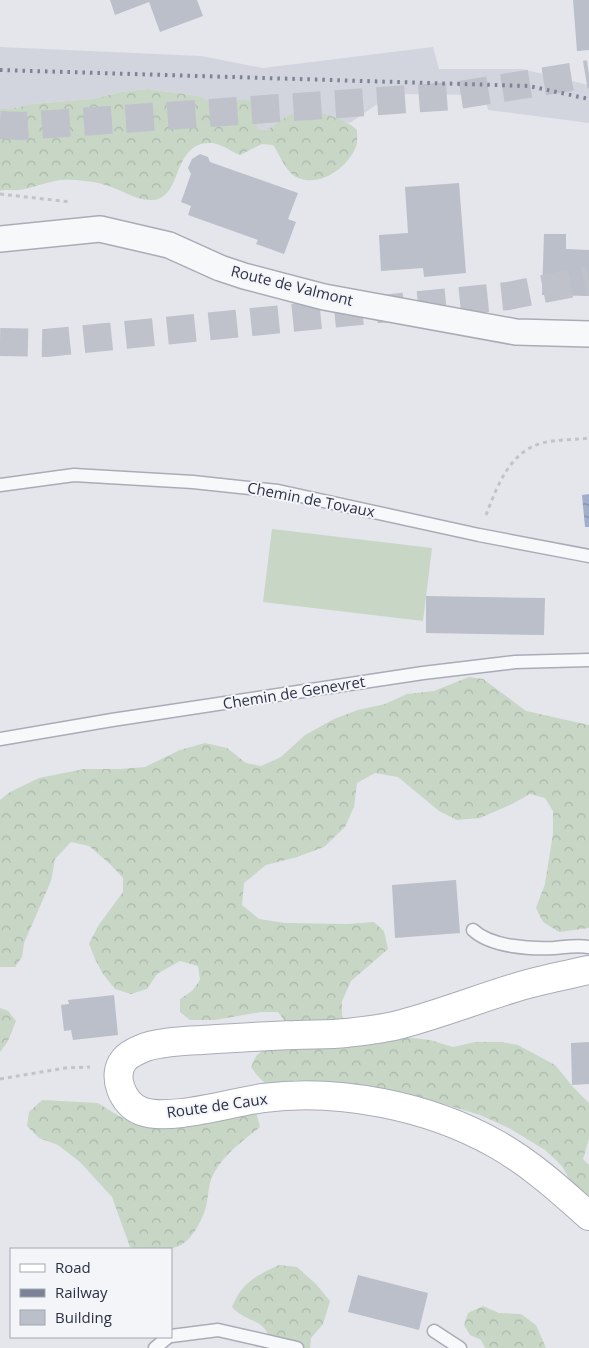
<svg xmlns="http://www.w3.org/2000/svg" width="589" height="1348" font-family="'Open Sans',sans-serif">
	<defs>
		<pattern id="forest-crowns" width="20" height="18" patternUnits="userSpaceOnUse" patternTransform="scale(1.25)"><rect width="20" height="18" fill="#c7d6c5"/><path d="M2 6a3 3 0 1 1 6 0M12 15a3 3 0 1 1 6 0" fill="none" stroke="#abb8ab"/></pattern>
		<pattern id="water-waves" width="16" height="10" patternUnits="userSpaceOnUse" patternTransform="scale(1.25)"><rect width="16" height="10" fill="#9fafcc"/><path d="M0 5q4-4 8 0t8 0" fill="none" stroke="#828fa7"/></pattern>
	</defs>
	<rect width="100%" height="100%" fill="#e4e6ec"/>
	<path fill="#d2d5de" d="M0,47L201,56L263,68L433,47L439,69H522L589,85V123L488,110L484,95L392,94L350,123L315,112L266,131L258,128L257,122L259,113L242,99L219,106L198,96L148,89L121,92L92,99L32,104L10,109H0Z"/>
	<g fill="url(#forest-crowns)">
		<path d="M148,89L198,96L219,106L242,99L251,101L259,113L257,122L258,128L266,131C274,126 283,117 292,114C309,107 345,117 357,130C357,136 358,144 355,149C346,168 321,187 298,178C285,172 281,156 273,145L262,144L240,155C231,152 223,144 212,143C171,141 184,197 153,200C134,201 120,188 102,184C92,181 70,179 60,180C46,182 33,188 19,190C13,191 6,189 0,191V109H10L32,104L92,99L121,92Z"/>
		<path d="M469,677L483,679L526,711L589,725V928L559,932L543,922L536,908L545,884L553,834V811L545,798L530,794L512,804L480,818L457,820L439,811L398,777L375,773L357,783L354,807L345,827L324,847L297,857L266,865L244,883L242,905L259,919L285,923L348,924L374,922L384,931L388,949L351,981L342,1001V1016L363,1039L404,1037L430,1040L453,1047L475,1042H501L518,1045L555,1065L574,1088L589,1103V1139L583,1159L589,1165V1205L577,1193L562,1166L545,1150L509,1128L480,1115L440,1103L397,1095L366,1085L294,1080C291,1082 287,1086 284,1087C269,1091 258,1077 251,1067L256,1056L268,1046L282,1028L284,1020L278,1012H261L215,1020H190L180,1012V999L192,991L200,980L198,966L180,961L157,974L147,989L131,994L115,989L103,974L96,961L89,944L98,926L123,892V878L110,864L89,846L71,842L55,859L51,881L24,943L22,957L15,967H0V800L10,792L39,778L84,769H120L145,767L180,750L205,743L227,748L246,763L261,766L281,757L305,735L334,719L358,710L385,704L407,694L434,691Z"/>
		<path d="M0,1008L8,1011L16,1021L8,1041L0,1052Z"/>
		<path d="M42,1100L98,1103L117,1115L145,1126L169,1127L256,1112L260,1127C242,1142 226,1152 214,1173C207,1184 209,1201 204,1213C199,1226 191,1240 179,1246C168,1251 140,1250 130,1247L112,1197L80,1162L58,1145L39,1138L27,1126L29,1112Z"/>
		<path d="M279,1265L297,1267L316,1284L330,1301L323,1324L311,1338L310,1348H272C266,1315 250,1326 232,1307C242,1282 256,1276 279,1265Z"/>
		<path d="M483,1306L499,1313L521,1314L536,1325L546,1348H485L481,1340L470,1335L464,1325L468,1313Z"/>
	</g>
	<path fill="#c7d6c5" d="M272,529L432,548L423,621L263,602Z"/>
	<path fill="url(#water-waves)" d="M589,494V527H585L582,495Z"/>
	<g fill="#bbbfca">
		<path d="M110,0H197L203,16L160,32L149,2L115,15Z"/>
		<path d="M573,0H589V50L577,51Z"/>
		<path d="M200,154L208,157L210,162L298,193L288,219L296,222L284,254L256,244L258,240L188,215L191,206L181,202L191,174L188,168L192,159Z"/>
		<path d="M459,183L466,273L424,277L423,268L381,271L379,235L408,233L405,187Z"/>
		<path d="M544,234H566V249L589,250V296L542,295Z"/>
		<path d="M426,596L545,598L544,635L426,633Z"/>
		<path d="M456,880L460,933L395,938L392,885Z"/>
		<path d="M114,995L118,1035L73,1040L71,1030L64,1031L61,1005L69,1004L68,1000Z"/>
		<path d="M589,1042V1084L572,1085L571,1043Z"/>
		<path d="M358,1275L428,1293L419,1330L348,1312Z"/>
	</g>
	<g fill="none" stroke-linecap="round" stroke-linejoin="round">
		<g stroke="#bfc2cb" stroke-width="28" stroke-dasharray="28 14" stroke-linecap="butt">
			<path d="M0,125L22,126L453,96L589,74"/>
			<path d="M0,342L46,343L508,296L589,280"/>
		</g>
		<g stroke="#a9acb7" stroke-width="15">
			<g id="lane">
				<path d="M0,485L74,475L193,482L278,491L479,535L589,556"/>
				<path d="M0,739L112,720L423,673L515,662L589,660"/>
				<path d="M473,930C491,947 530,949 554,948C566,947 577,945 589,947"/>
				<path d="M434,1331L460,1348"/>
				<path d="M171,1336L218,1330L297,1348"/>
				<path d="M155,1348L168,1337"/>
			</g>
		</g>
		<g stroke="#a9acb7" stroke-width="28">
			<path id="street" d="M0,239L100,229L169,245L220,268L244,276L324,297L516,332L589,334"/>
		</g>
		<g stroke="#a9acb7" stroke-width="30">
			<path id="secondary" d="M589,970C567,975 545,979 524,985C483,997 443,1013 402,1024C384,1029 364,1031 346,1033C329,1035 312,1034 295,1035C264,1036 233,1038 202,1040C186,1041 155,1042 141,1049C136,1051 128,1055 124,1060C111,1076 123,1104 141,1111C169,1122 232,1102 263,1098C338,1088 429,1106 496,1144C530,1163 560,1190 589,1216"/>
		</g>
		<g stroke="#c2c4cb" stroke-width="3" stroke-dasharray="4 4" stroke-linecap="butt">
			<path d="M0,194L71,202"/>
			<path d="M486,515C497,487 509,452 542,443C557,439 574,440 589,438"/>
			<path d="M0,1079L65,1068L90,1067"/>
		</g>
		<use href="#lane" stroke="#f7f8fa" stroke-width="12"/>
		<use href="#street" stroke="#f7f8fa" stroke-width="25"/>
		<use href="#secondary" stroke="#fff" stroke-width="28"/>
		<path stroke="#7d8396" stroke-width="4" stroke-dasharray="2.5 5" stroke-linecap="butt" d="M0,70L529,86L589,99"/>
	</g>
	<g text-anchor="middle" stroke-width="4" stroke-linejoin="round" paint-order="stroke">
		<g font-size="15" fill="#2b3145" stroke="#f4f5f9">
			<text transform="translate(292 286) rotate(14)" y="5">Route de Valmont</text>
			<text transform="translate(311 500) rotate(11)" y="5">Chemin de Tovaux</text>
			<text transform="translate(294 693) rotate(-9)" y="5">Chemin de Genevret</text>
			<text transform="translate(217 1106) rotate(-8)" y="5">Route de Caux</text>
		</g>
	</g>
	<rect x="10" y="1248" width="162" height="90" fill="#f4f5f9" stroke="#a4a7b1"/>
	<rect x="20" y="1264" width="25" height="8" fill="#ffffff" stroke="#a4a7b1"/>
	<text x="55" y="1273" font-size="15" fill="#2b3145">Road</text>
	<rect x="20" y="1289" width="25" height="8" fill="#7d8396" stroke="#a4a7b1"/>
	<text x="55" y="1298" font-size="15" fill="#2b3145">Railway</text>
	<rect x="20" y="1310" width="25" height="15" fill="#bbbfca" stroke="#a4a7b1"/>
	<text x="55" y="1323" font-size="15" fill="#2b3145">Building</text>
</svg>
